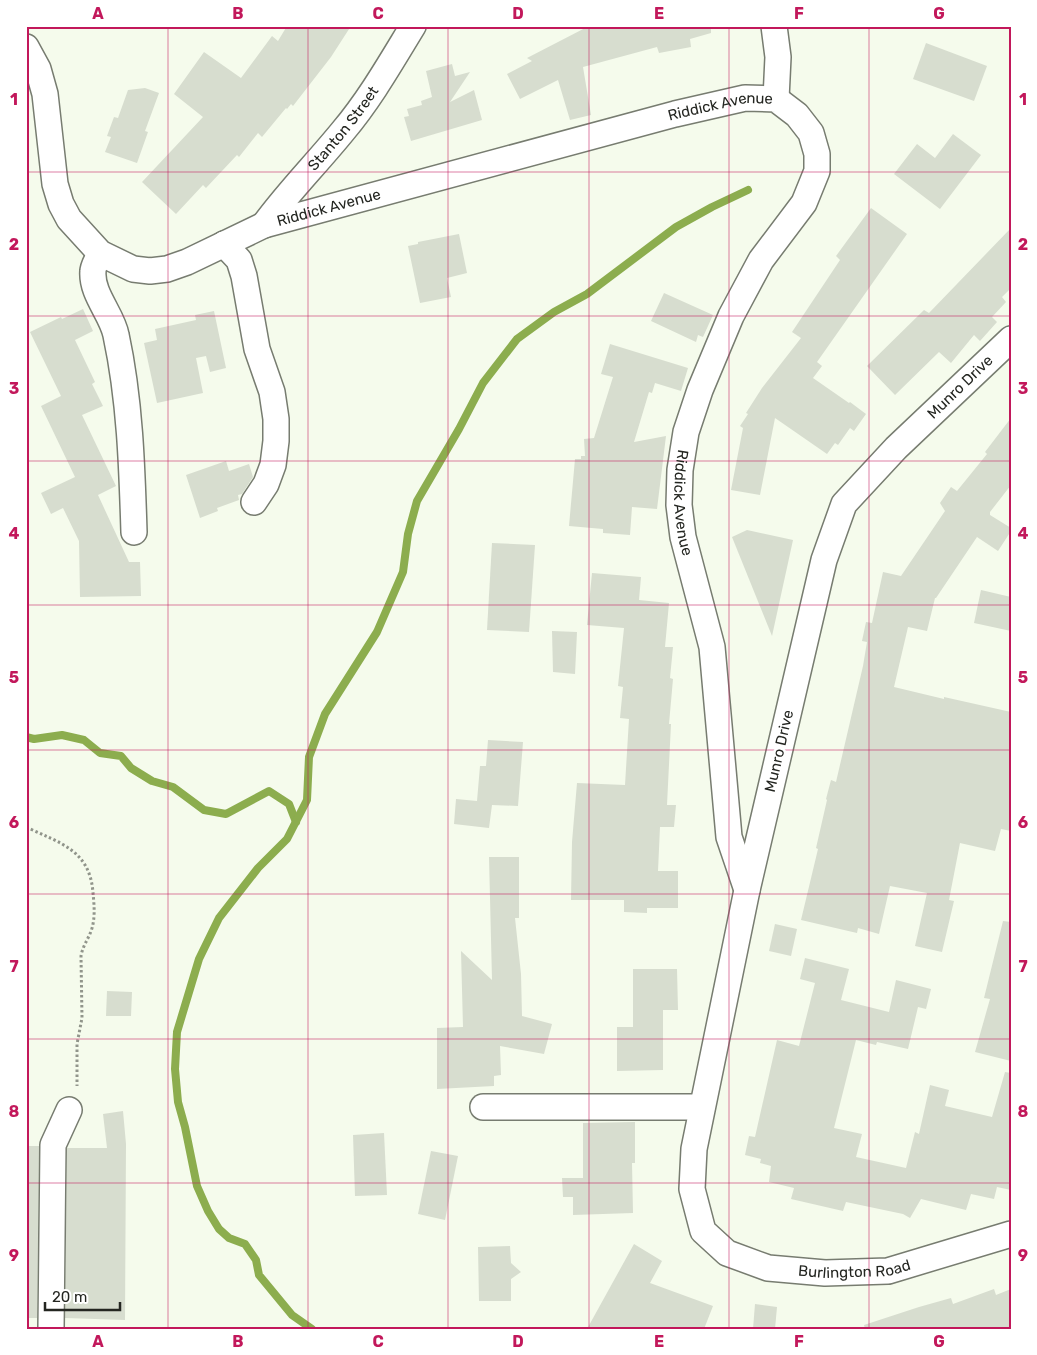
<svg xmlns="http://www.w3.org/2000/svg" width="1037" height="1355" font-family="Rubik,sans-serif">
	<rect width="100%" height="100%" fill="#f5fbec"/>
	<g fill="none" stroke-linecap="round" stroke-linejoin="round">
		<g stroke="#8cad4e" stroke-width="8">
			<path d="M26,737L34,739L62,735L84,740L100,753L121,756L131,768L152,781L173,787L204,810L226,814L269,791L289,804L296,822"/>
			<path d="M312,1329L292,1315L259,1275L256,1260L245,1244L229,1238L219,1229L208,1211L197,1186L185,1127L178,1102L175,1069L177,1032L199,959L219,918L258,868L287,839L307,800L309,757L325,714L377,632L403,572L408,534L417,501L459,429L483,383L517,339L554,312L587,294L676,227L712,207L748,190"/>
		</g>
	</g>
	<g fill="#d7ddcf">
		<path d="M287,26H351L331,57L293,106L291,104L287,109L286,108L262,137L258,133L239,157L237,155L206,188L203,185L176,214L142,182L203,117L174,94L204,52L241,78L272,36L278,41Z"/>
		<path d="M589,26H711V33L690,39L691,47L659,53L657,47L583,67L591,115L570,120L558,80L520,99L507,74L532,61L527,58Z"/>
		<path d="M926,43L987,66L974,101L913,79Z"/>
		<path d="M452,64L455,76L470,72L450,102L474,90L482,120L411,141L404,117L409,116L407,109L422,105L421,101L432,97L426,71Z"/>
		<path d="M145,88L159,93L145,131L148,132L137,163L105,152L111,137L107,136L114,117L118,118L128,90Z"/>
		<path d="M953,134L981,155L940,209L894,174L917,144L935,158Z"/>
		<path d="M871,208L907,234L817,362L822,366L813,378L849,403L850,402L866,414L854,431L850,428L838,445L835,443L827,454L775,418L760,495L731,490L743,428L740,426L748,414L746,413L762,388L801,338L792,332L840,260L836,256Z"/>
		<path d="M1011,228V288L1002,297L1006,302L992,317L997,322L980,341L974,335L951,363L939,352L895,395L867,366L924,310L929,313Z"/>
		<path d="M459,234L467,273L447,278L451,297L420,303L408,246L418,244V242Z"/>
		<path d="M664,293L713,315L703,337L698,335L696,342L651,321Z"/>
		<path d="M83,309L93,331L75,340L95,382L92,384L103,406L82,415L116,486L98,495L129,562H140L141,596L80,597L79,541L63,508L51,514L41,493L75,477L41,406L61,396L30,332L61,317L62,319Z"/>
		<path d="M214,311L226,368L210,372L206,356L196,358L203,393L157,403L144,343L157,340L155,329L196,320L195,315Z"/>
		<path d="M610,344L688,368L681,391L655,383L652,393L649,392L634,442L666,436L657,509L632,507L630,535L603,533V529L569,526L575,459H581V456H585L584,439L594,438L613,377L601,374Z"/>
		<path d="M1011,418V485L990,512V515L1011,528V531L998,551L977,537L936,598H935L927,631L908,627L894,687L944,699V697L1011,712V831L1001,829L995,851L960,843L949,900L954,901L942,952L915,946L927,893L890,886L879,934L858,928L857,933L801,920L818,849L816,848L827,800L826,799L831,780L836,782L863,666L867,642L862,641L866,622L872,623L883,572L901,576L945,511L940,503L951,487L957,491L987,454L985,452Z"/>
		<path d="M226,461L229,471L249,464L253,477L242,494L238,495L239,500L217,508L218,511L200,518L186,475Z"/>
		<path d="M747,530L793,540L772,636L732,537Z"/>
		<path d="M492,543L535,545L529,632L487,630Z"/>
		<path d="M592,573L641,577L639,600L669,603L665,647H673L670,678L673,679L669,724H671L667,805H676L674,827H660L658,871H678V908H647V913L624,912V900H571L572,842L577,783L625,785L629,719L620,718L623,687L618,686L624,628L587,625Z"/>
		<path d="M981,590L1011,597V631L974,623Z"/>
		<path d="M552,631L577,632L575,674L553,672Z"/>
		<path d="M488,740L523,742L518,806L492,805L489,828L454,824L456,799L477,801L480,766H486Z"/>
		<path d="M489,857H519V918H515L521,974L522,1016L552,1024L544,1054L500,1046L501,1075L494,1076V1086L437,1089V1028L463,1027L461,951L492,980Z"/>
		<path d="M1003,921L1011,922V1061L975,1052L990,999L984,998Z"/>
		<path d="M775,924L797,929L791,956L769,951Z"/>
		<path d="M805,958L849,969L841,1000L889,1012L896,980L931,989L926,1009L918,1007L908,1049L877,1042L876,1045L856,1040L834,1128L862,1134L856,1157L906,1168L915,1132L919,1134L930,1085L949,1090L945,1106L992,1117L1005,1072L1011,1073V1190L997,1187L994,1199L971,1194L966,1210L921,1199L910,1218L903,1214L846,1202L843,1211L791,1199L794,1188L769,1182L771,1166L760,1163L761,1159L745,1155L749,1136L755,1137L777,1040L799,1046L815,983L800,979Z"/>
		<path d="M633,969H677L678,1010H663V1070L617,1071V1027H633Z"/>
		<path d="M107,991L132,992L131,1016H106Z"/>
		<path d="M123,1111L126,1144L125,1320L65,1318L67,1148H107L103,1114Z"/>
		<path d="M635,1122V1163H632L633,1213L573,1215V1197H563L562,1178H583V1123Z"/>
		<path d="M384,1133L387,1195L355,1196L353,1135Z"/>
		<path d="M26,1146H39L37,1318H26Z"/>
		<path d="M431,1151L458,1156L445,1220L418,1214Z"/>
		<path d="M634,1244L662,1261L650,1283L713,1306L704,1329H587Z"/>
		<path d="M510,1246L511,1263L521,1272L511,1279V1301H479L478,1247Z"/>
		<path d="M994,1289L996,1295L1011,1289V1329H865L864,1325L919,1307L951,1298L953,1304Z"/>
		<path d="M755,1304L777,1307L775,1329H753Z"/>
	</g>
	<g fill="none" stroke-linecap="round" stroke-linejoin="round">
		<g stroke="#777c70" stroke-width="28">
			<g id="minor">
				<path d="M774,26L778,57L776,99"/>
				<path id="s1" d="M26,47L38,69L45,94L55,184L61,204L69,219L100,253L133,269L150,271L167,269L187,262L264,225L675,114L745,98L776,99L797,115L811,133L817,154V171L804,203L761,260L731,316L700,390L686,432L680,470L679,505L683,537L712,647L729,837L747,890"/>
				<path id="s2" d="M264,225C288,192 317,163 343,131C370,99 391,62 413,26"/>
				<path d="M224,244L239,260L244,276L257,349L272,392L276,419V441L273,465L266,484L254,502"/>
				<path d="M100,253C98,259 93,266 93,271C91,294 112,314 116,335C130,400 132,467 134,532"/>
				<path id="s3" d="M1011,339L896,448L844,504L824,560L747,890L694,1149L692,1189L703,1231L727,1253L768,1268L825,1273L888,1271L1011,1234"/>
				<path d="M483,1107H702"/>
				<path d="M51,1329L53,1145L69,1110"/>
			</g>
		</g>
		<path stroke="#91958b" stroke-width="3" stroke-dasharray="2.5 2.5" stroke-linecap="butt" d="M26,827C60,843 90,850 93,893C94,903 95,914 93,924C91,936 83,944 81,956L82,1018L77,1044V1086"/>
		<use href="#minor" stroke="#fff" stroke-width="25"/>
	</g>
	<path fill="none" stroke="#c2185b" stroke-width="1" stroke-opacity="0.55" d="M168,26V1329M308,26V1329M448,26V1329M589,26V1329M729,26V1329M869,26V1329M26,172H1011M26,316H1011M26,461H1011M26,605H1011M26,750H1011M26,894H1011M26,1039H1011M26,1183H1011"/>
	<g text-anchor="middle" stroke-width="5" stroke-linejoin="round" paint-order="stroke">
		<g font-size="15" fill="#242621" stroke="#fff">
			<text dy="5" stroke="none"><textPath href="#s1" startOffset="875">Riddick Avenue</textPath></text>
			<text dy="5" stroke="none"><textPath href="#s2" startOffset="125">Stanton Street</textPath></text>
			<text dy="5" stroke="none"><textPath href="#s1" startOffset="470">Riddick Avenue</textPath></text>
			<text transform="translate(960 387) rotate(-44)" y="5">Munro Drive</text>
			<text dy="5" stroke="none"><textPath href="#s1" startOffset="1385">Riddick Avenue</textPath></text>
			<text transform="translate(779 751) rotate(-77)" y="5">Munro Drive</text>
			<text dy="5" stroke="none"><textPath href="#s3" startOffset="1144">Burlington Road</textPath></text>
		</g>
	</g>
	<rect width="1037" height="1355" fill="none" stroke="#ffffff" stroke-width="55"/>
	<path d="M45 1302v8h75v-8" fill="none" stroke="#242621" stroke-width="2.5"/>
	<text x="52" y="1302" font-size="15" fill="#242621" stroke="#ffffff" stroke-width="4" paint-order="stroke">20 m</text>
	<rect x="28" y="28" width="982" height="1300" fill="none" stroke="#c2185b" stroke-width="2"/>
	<g font-size="16" text-anchor="middle" font-weight="bold" fill="#c2185b">
		<text x="98" y="19">A</text>
		<text x="238" y="19">B</text>
		<text x="378" y="19">C</text>
		<text x="518" y="19">D</text>
		<text x="659" y="19">E</text>
		<text x="799" y="19">F</text>
		<text x="939" y="19">G</text>
		<text x="14" y="105">1</text>
		<text x="1023" y="105">1</text>
		<text x="14" y="250">2</text>
		<text x="1023" y="250">2</text>
		<text x="14" y="394">3</text>
		<text x="1023" y="394">3</text>
		<text x="14" y="539">4</text>
		<text x="1023" y="539">4</text>
		<text x="14" y="683">5</text>
		<text x="1023" y="683">5</text>
		<text x="14" y="828">6</text>
		<text x="1023" y="828">6</text>
		<text x="14" y="972">7</text>
		<text x="1023" y="972">7</text>
		<text x="14" y="1117">8</text>
		<text x="1023" y="1117">8</text>
		<text x="14" y="1261">9</text>
		<text x="1023" y="1261">9</text>
		<text x="98" y="1347">A</text>
		<text x="238" y="1347">B</text>
		<text x="378" y="1347">C</text>
		<text x="518" y="1347">D</text>
		<text x="659" y="1347">E</text>
		<text x="799" y="1347">F</text>
		<text x="939" y="1347">G</text>
	</g>
</svg>
